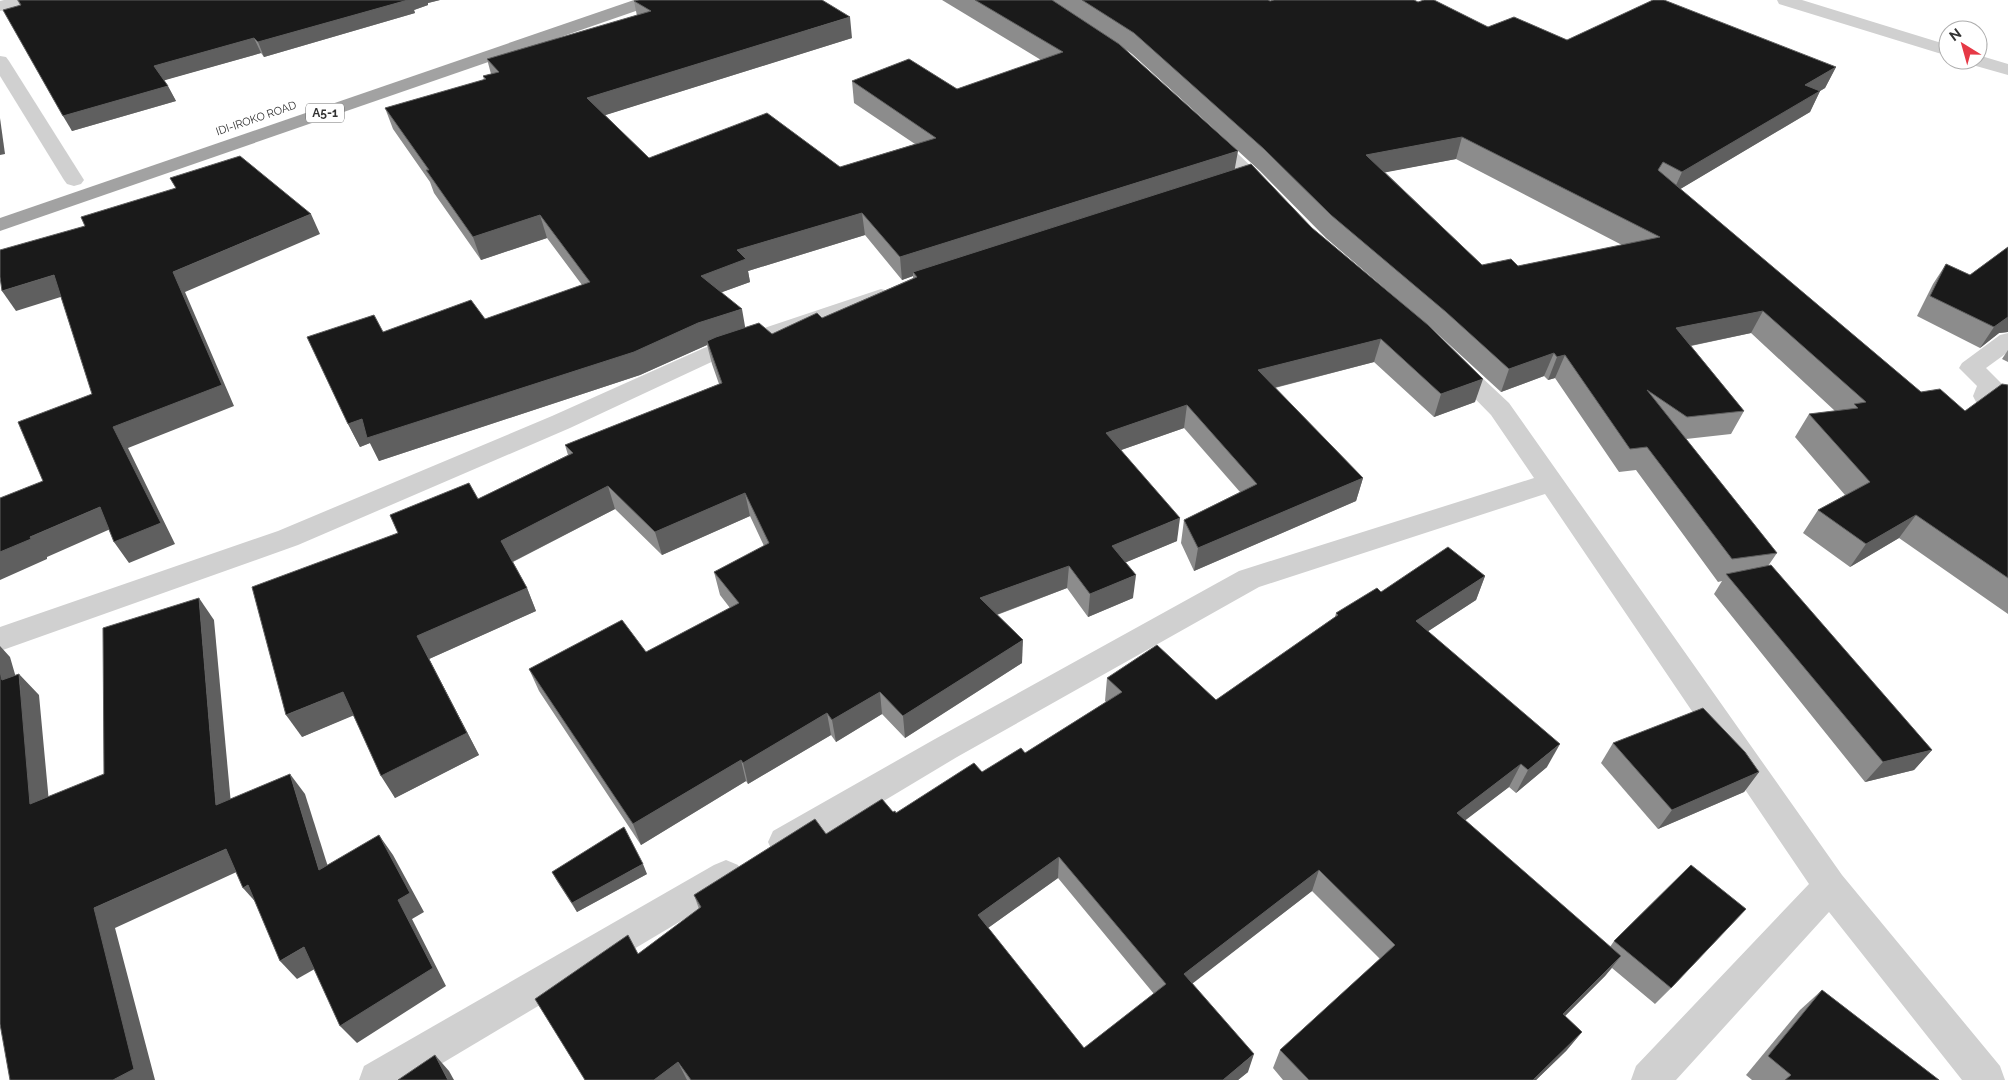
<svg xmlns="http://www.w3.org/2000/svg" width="2008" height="1080" font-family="Raleway,sans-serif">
	<rect width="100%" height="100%" fill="#fff"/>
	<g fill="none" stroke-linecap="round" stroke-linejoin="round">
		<g fill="#d0d0d0" fill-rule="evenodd">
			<path d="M4,0H32L30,4L0,11V1Z"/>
			<path d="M1777,0H1802L1948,45V56L1779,4Z"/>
			<path d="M1978,55L2008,64V75L1969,64L1966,60H1978Z"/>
			<path d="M0,56L6,57L9,61L84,180L81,184L74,186L67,184L64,180L0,76Z"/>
			<path d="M1209,131L1216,133L1275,189L1278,193L1275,197L1268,199L1261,197L1202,141L1199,137L1202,133Z"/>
			<path d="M881,289L889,291L892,296L889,301L720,358L570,428L298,545L0,651V627L278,531L552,416L704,348Z"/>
			<path d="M2008,333V352L1986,368L2002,384L1999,392L2008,395V412L1976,402L1973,396L1977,386L1959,368L1962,363L2000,335Z"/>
			<path d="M1453,355L1461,358L1509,403L1842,875L2000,1066L2005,1080H1962L1829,912L1676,1080H1631L1636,1066L1809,884L1545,494L1259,587L957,757L797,853L785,857L773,853L768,842L773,831L935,739L1239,571L1534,478L1491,415L1445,368L1441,363L1445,358Z"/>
			<path d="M726,860L738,865L743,876L738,887L414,1080H359L364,1066L714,865Z"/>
		</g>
		<path fill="#a2a2a2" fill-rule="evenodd" d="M634,0H658L656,4L0,231V218Z"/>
	</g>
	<g fill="#8c8c8c" fill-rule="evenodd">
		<path d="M17,0H440L428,3V5L414,10L415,13L264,57L261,53L164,80L176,101L72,131L20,5Z"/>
		<path d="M942,0H1268L1270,1L1418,2L1488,27L1567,40L1836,67L1825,88L1820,91L1810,112L1680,189L1921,392L1965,411L2008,385V614L1899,538L1850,567L1803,533L1818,510L1845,495L1795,437L1809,414L1835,411L1751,333L1691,346L1744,411L1731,434L1686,439L1777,553L1768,566L1932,750L1914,770L1865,782L1714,594L1722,581L1718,582L1636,470L1619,472L1555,378L1548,380L1544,376L1501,392L1428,325L1475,402L1434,417L1374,362L1275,388L1363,478L1356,501L1194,571L1181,543L1184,520L1240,492L1184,428L1121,450L1177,541L1126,562L1133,598L1088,617L1067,588L997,615L1022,663L905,738L882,714L836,742L831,735L748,784L746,781L641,845L539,691L529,669L646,652L730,608L720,595L714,572L764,546L750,516L662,555L615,509L513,562L527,588L536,611L429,659L479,755L395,798L353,715L302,737L398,533L478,499L568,455L565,445L719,384L712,364L707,345L640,375L379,461L370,443L360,447L348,424L383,332L485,319L582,285L547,238L481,260L434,193L430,182L393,129L385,108L484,80L483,76L491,74L487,59L637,16L634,1L852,38L605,115L649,158L840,167L915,144L854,103L852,81L957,89L1041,60ZM1125,49L1132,54L1260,171L1326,238L1425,323L1312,228L1235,169ZM1456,159L1622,245L1518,266L1482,265L1385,172ZM865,235L902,280L913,276V278L822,318L772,334L745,327L722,292L750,282L748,271Z"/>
		<path d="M2008,247V332L1999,333L1980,348L1917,316L1933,284L1946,264L1970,275Z"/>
		<path d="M2008,350V362L2002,359Z"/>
		<path d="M1485,576L1476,600L1428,631L1547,767L1516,793L1509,787L1465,820L1610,947L1614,941L1730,926L1655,1004L1612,968L1605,976L1565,1016L1582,1032L1566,1051L1536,1080H1283L1273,1068L1280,1050L1380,959L1312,891L1192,983L1248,1072L1238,1080H585L638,954L699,909L694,895L826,834L893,812L896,813L982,772L1025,753L1106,702L1105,701L1107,678L1216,700L1335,617L1336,613L1381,592ZM1058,878L1154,994L1084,1048L988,928Z"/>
		<path d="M1613,743L1759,772L1744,792L1658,829L1601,763Z"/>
		<path d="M552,872L647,874L577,912L557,881Z"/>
		<path d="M1822,990L1939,1080H1752L1746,1075L1800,1010Z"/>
	</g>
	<g fill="#5f5f5f">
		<path d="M408,0H440L428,3V5L414,10L415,13L264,57L258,42Z"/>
		<path d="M850,17L852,38L593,119L587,98Z"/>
		<path d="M254,38L261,53L162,81L154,66Z"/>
		<path d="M1836,67L1825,88L1820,91L1810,112L1672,194L1682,172L1805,85Z"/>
		<path d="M168,86L176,101L72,131L63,116Z"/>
		<path d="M0,118L5,154L0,155Z"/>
		<path d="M1462,137L1456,159L1361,177L1366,155Z"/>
		<path d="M1238,151L1234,173L913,272V276L902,280L900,257Z"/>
		<path d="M862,213L865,235L748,271L750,282L706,298L701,276L737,250Z"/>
		<path d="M311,214L320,234L185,292L234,406L128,448L175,544L129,563L114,542L113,427L173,272Z"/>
		<path d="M540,215L547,238L481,260L473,237Z"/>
		<path d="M54,275L67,295L16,311L2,291Z"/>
		<path d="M742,309L746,332L707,341V345L640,375L379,461L370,443L360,447L348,424L362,419L698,323Z"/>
		<path d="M1763,311L1751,333L1665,351L1676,328Z"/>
		<path d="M2008,317V332L1999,333L1980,348L1994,327Z"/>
		<path d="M1381,339L1374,362L1254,393L1258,370Z"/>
		<path d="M1554,353L1544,376L1501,392L1509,369Z"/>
		<path d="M1565,355L1555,378L1548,380L1557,357Z"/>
		<path d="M1483,379L1475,402L1434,417L1441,394Z"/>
		<path d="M1187,405L1184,428L1104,456L1106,433Z"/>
		<path d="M1363,478L1356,501L1194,571L1198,548Z"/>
		<path d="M608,486L615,509L510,563L501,541Z"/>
		<path d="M745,493L750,516L662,555L655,532Z"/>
		<path d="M100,507L115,527L47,557V559L0,580V552L30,537Z"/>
		<path d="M1916,515L1899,538L1850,567L1866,544Z"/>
		<path d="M1180,518L1177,541L1110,569L1112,546Z"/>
		<path d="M1069,566L1067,588L980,621V598Z"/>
		<path d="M1136,575L1133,598L1088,617L1090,594Z"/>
		<path d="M1485,576L1476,600L1407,645L1416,621Z"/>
		<path d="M527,588L536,611L429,659L479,755L395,798L381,776L417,636Z"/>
		<path d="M199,598L214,620L233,826L216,805Z"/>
		<path d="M1023,640L1022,663L905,738L903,716Z"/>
		<path d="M0,646L10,657L21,695L19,674L39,695L51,824L30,804L0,671Z"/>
		<path d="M343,692L357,714L302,737L286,715Z"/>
		<path d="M880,692L882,714L836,742L832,720Z"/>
		<path d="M827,713L831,735L748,784L743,763Z"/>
		<path d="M1560,744L1547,767L1516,793L1528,770Z"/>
		<path d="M1932,750L1914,770L1865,782L1883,762Z"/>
		<path d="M741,760L746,781L641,845L633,824Z"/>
		<path d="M1521,764L1509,787L1446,835L1457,813Z"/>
		<path d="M1759,772L1744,792L1658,829L1672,810Z"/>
		<path d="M290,774L305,794L335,889L319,870Z"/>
		<path d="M379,835L393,855L424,912L412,919L446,986L357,1043L340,1026L398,900Z"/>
		<path d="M226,849L243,869L115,928L155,1080H113L94,908Z"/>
		<path d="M1059,857L1058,878L978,935V915Z"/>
		<path d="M643,864L647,874L577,912L572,903Z"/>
		<path d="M1319,870L1312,891L1179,994L1184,974Z"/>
		<path d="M248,885L260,907L243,888Z"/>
		<path d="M1746,909L1730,926L1655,1004L1671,988Z"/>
		<path d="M304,947L320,966L297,979L280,961Z"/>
		<path d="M1621,956L1605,976L1548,1033L1563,1014Z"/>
		<path d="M1582,1032L1566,1051L1536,1080H1533Z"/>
		<path d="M1254,1054L1248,1072L1238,1080H1223Z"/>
		<path d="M435,1055L449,1071L454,1080H448Z"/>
		<path d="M678,1062L687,1080H654Z"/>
	</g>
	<g fill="#1a1a1a" stroke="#5f5f5f" fill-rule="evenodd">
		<path d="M18,0H408L258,42L254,38L154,66L168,86L63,116L3,10L21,5Z"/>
		<path d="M639,0H822L850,17L587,98L649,158L767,113L840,167L936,138L852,81L909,59L957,89L1063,52L975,0H1052L1119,44L1238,151L900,257L862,213L737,250L746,259L701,276L742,309L698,323L634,352L367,438L362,419L348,424L307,337L374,315L383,332L471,300L485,319L590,282L540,215L473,237L426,170H429L385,108L486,79L483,76L499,72L487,59L651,11L634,1Z"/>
		<path d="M1082,0H1268L1270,1L1274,0H1414L1418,2L1424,0H1434L1488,27L1514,17L1567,40L1653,0H1664L1836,67L1805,85L1820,91L1682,172L1663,162L1658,170L1921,392L1940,389L1965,411L2002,384L2008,385V578L1916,515L1866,544L1818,510L1870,482L1809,414L1858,408L1854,404L1866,402L1763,311L1676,328L1744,411L1687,417L1647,390L1777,553L1732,559L1647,447L1630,449L1565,355L1557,357L1554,353L1509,369L1446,312L1331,215L1264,149L1134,33ZM1462,137L1660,237L1518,266L1511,259L1482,265L1366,155Z"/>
		<path d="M240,156L311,214L173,272L222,385L113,427L161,523L114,542L100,507L30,537L31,539L0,552V498L43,481L18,422L92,394L54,275L2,291L0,277V250L85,226L81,217L176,188L170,178Z"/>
		<path d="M1251,164L1312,228L1428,325L1483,379L1441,394L1381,339L1258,370L1363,478L1198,548L1184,520L1257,484L1187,405L1106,433L1180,518L1112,546L1136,575L1090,594L1069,566L980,598L1023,640L903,716L880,692L832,720L827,713L743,763L741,760L633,824L529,669L622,620L646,652L739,603L714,572L769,543L745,493L655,532L608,486L501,541L527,588L417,636L467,733L381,776L343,692L286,715L252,587L398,533L390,515L469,483L478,499L573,453L565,445L722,383L707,341L716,337L759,323L772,334L817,313L822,318L917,277L913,272Z"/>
		<path d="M2008,247V317L1994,327L1930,296L1946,264L1970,275Z"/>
		<path d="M1448,547L1485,576L1416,621L1560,744L1528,770L1521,764L1457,813L1621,956L1563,1014L1582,1032L1533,1080H1309L1280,1050L1395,945L1319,870L1184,974L1254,1054L1223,1080H691L678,1062L654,1080H585L535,999L628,935L638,954L701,907L694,895L815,819L826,834L882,799L893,812L895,811L896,813L974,763L982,772L1021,748L1025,753L1122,692L1107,678L1157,645L1216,700L1338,615L1336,613L1377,588L1381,592ZM1059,857L1166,984L1084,1048L978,915Z"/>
		<path d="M1771,565L1932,750L1883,762L1726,574Z"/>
		<path d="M199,598L216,805L290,774L319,870L379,835L410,893L398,900L433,968L340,1026L304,947L280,961L248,885L243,888L226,849L94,908L134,1069L113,1080H10L0,1024V671L2,680L19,674L30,804L104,774L103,628Z"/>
		<path d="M1703,708L1745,752L1759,772L1672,810L1613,743Z"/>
		<path d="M624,827L643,864L572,903L552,872Z"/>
		<path d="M1691,865L1746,909L1671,988L1614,941Z"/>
		<path d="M1822,990L1939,1080H1785L1791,1075L1768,1056Z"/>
		<path d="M435,1055L448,1080H398Z"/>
	</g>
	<g text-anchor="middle" stroke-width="5" stroke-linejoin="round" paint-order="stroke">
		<g font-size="11" fill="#333" stroke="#fff">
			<text transform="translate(256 118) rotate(-19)" y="4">IDI-IROKO ROAD</text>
		</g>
		<rect fill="#fff" stroke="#707070" stroke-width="1" x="306" y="103.5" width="38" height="19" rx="4"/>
		<g font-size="12" font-weight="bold" fill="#333">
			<text x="325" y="117">A5-1</text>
		</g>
	</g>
	<g transform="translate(1963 45) rotate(323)"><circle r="24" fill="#ffffff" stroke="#adadad"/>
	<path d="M0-4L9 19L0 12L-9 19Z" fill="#e63946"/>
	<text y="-8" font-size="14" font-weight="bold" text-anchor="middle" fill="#333333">N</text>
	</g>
</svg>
